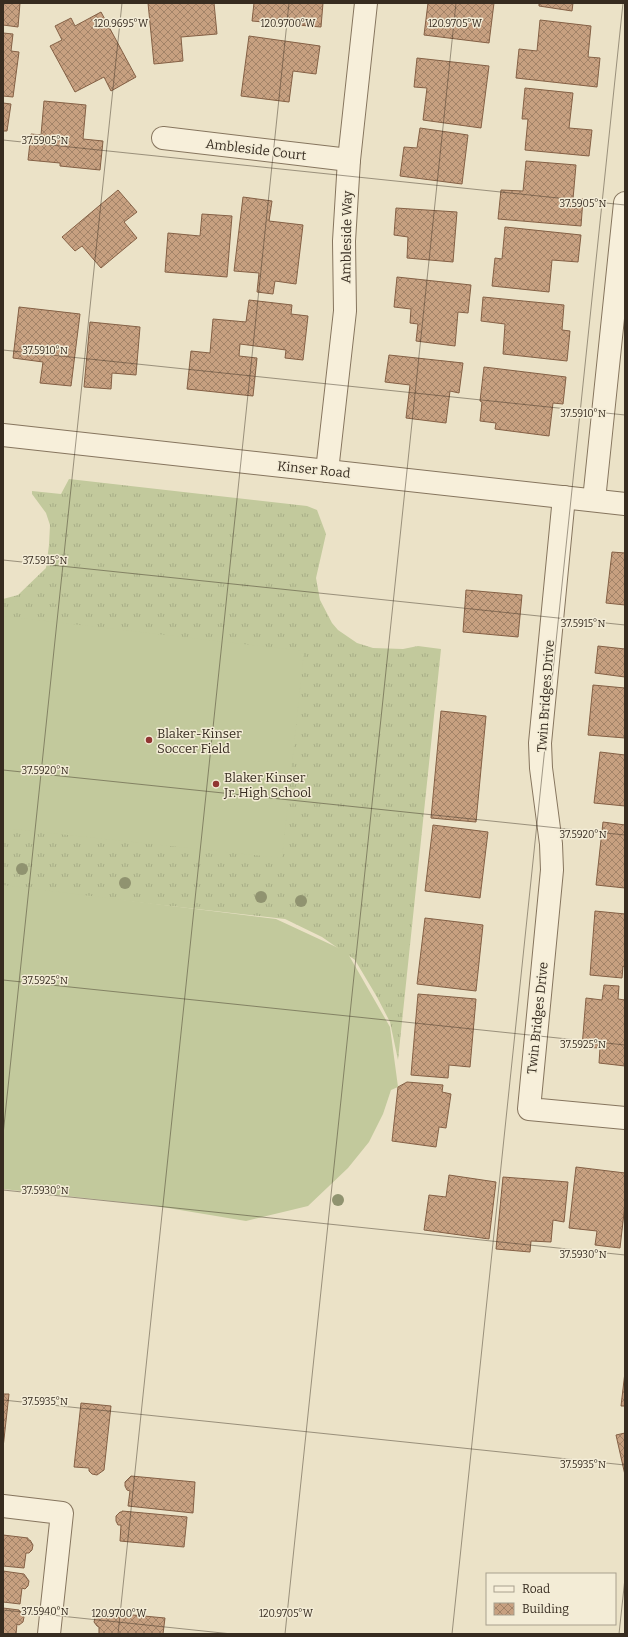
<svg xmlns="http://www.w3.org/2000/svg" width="628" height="1637" font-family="Bitter,serif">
	<defs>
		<pattern id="grass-tufts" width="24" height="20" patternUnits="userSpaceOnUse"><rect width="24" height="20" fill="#c2c99c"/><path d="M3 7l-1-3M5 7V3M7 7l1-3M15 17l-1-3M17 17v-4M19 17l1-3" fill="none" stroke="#a7ad86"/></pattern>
		<pattern id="building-cross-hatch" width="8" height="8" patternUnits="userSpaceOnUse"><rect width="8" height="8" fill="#c7a080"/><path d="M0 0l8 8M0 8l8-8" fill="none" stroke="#a28368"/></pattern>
	</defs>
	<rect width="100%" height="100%" fill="#ebe2c7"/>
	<path fill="url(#grass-tufts)" d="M69,479L307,506L317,510L326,534L316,578L320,600L332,623L338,630L357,643L373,648L403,649L418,646L441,649L398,1060L390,1022L377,997L355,960L322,937L285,919L3,887V599L18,595L46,568L49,545L50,525L46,513L32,494V491L61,494Z"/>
	<g fill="#c2c99c">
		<path d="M3,616L304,651L282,858L3,828Z"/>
		<path d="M3,885L276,919L347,952L390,1027L398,1087L391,1090L383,1114L369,1142L348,1168L308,1206L246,1221L150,1205L3,1189Z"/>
	</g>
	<g fill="url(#building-cross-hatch)" stroke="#846045">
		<path d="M3,3H20L18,27L3,25Z"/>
		<path d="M148,3H214L217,34L181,37L183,61L154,64Z"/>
		<path d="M254,3H323L321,27L252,21Z"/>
		<path d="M428,3H494L489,43L424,35Z"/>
		<path d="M539,3H573L572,11L539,6Z"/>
		<path d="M101,12L136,77L111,91L104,77L75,92L50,46L62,40L55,26L71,18L75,26Z"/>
		<path d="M540,20L591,26L588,57L600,58L597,87L516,78L519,49L537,51Z"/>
		<path d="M3,33L13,34L11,51L19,52L13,97L3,96Z"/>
		<path d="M249,36L320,46L316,74L293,71L289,102L241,96Z"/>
		<path d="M417,58L489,66L481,128L423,120L427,88L414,87Z"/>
		<path d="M525,88L573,93L569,128L592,130L589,156L525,150L528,119H522Z"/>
		<path d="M44,101L86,105L83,139L103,141L100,170L60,166V163L28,160L31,134L41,135Z"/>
		<path d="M3,103L11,104L7,131H3Z"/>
		<path d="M420,128L468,135L462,184L400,176L404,147L417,148Z"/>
		<path d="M526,161L576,165L573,199H583L581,226L498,219L501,190L523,191Z"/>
		<path d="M118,190L137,212L124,222L137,238L101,268L82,246L75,251L62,237Z"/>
		<path d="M243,197L272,201L269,221L303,225L296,284L275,281L273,294L257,292L259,273L234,271Z"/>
		<path d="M396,208L457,212L453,262L407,258L408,237L394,235Z"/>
		<path d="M202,214L232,216L227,277L165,272L168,233L200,236Z"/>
		<path d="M505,227L581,235L578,262L552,260L549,292L492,286L495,258L502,259Z"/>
		<path d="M397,277L471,285L468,313L458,312L455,346L416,341L418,324L410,323L411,309L394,307Z"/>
		<path d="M483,297L564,305L562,330L570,331L567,361L503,354L505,324L481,321Z"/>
		<path d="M249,300L292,305L291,314L308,316L303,360L285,358L286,350L240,344L239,356L257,358L253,396L187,389L191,351L210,353L213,319L246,322Z"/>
		<path d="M19,307L80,314L71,386L40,383L43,362L13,358Z"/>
		<path d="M90,322L140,327L136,375L112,373L111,389L84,387Z"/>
		<path d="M389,355L463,363L459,393L450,391L446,423L406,418L410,385L385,382Z"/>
		<path d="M484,367L566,377L563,404L553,403L549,436L495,429L496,423L480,421L482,402L480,401Z"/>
		<path d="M612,552L625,553V605L606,603Z"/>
		<path d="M466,590L522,595L518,637L463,632Z"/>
		<path d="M598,646L625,649V677L595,673Z"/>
		<path d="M593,685L625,688V738L588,735Z"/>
		<path d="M441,711L486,716L476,822L431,818Z"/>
		<path d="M600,752L625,755V806L594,803Z"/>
		<path d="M603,822L625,825V888L596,885Z"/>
		<path d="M433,825L488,832L480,898L425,891Z"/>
		<path d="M595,911L625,914V967L623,966L622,978L590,975Z"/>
		<path d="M425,918L483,925L476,991L417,984Z"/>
		<path d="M604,985L619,986L618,999L625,1000V1066L599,1063L600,1048L582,1047L586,998L602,1000Z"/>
		<path d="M418,994L476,999L470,1067L449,1065L448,1078L411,1075Z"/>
		<path d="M407,1082L443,1085L442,1092L451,1094L446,1128L439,1127L436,1147L392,1141L398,1087Z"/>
		<path d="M576,1167L625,1173V1204L620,1248L595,1245L597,1231L569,1228Z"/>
		<path d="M449,1175L496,1182L489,1239L424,1230L429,1195L446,1197Z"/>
		<path d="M503,1177L568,1182L564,1222L553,1220L551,1242L531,1241L530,1252L496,1249Z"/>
		<path d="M625,1372V1406H621Z"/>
		<path d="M3,1394H9L3,1448Z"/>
		<path d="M81,1403L111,1406L104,1470L97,1475L92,1474L89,1471V1468L74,1467Z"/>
		<path d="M625,1433V1475L616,1435Z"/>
		<path d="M131,1476L195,1482L193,1513L128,1506L130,1491L127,1490L125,1486V1482Z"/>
		<path d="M122,1511L187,1517L184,1547L120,1541L121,1525H118L116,1521V1516L120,1512H122Z"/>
		<path d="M3,1535L28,1538V1540H30L33,1545L32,1550L29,1553H26L24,1568L3,1566Z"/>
		<path d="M3,1571L24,1574L29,1581L28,1586L25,1589L22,1588L20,1604L3,1602Z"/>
		<path d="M3,1608L19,1610L24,1617L23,1622L19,1625L17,1624L16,1634H3Z"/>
		<path d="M101,1612L165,1618L163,1634H99V1627L97,1626L94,1622L95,1618Z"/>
	</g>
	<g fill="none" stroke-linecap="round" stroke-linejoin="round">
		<g stroke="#86755e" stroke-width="24">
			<g id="minor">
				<path d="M163,138L349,160"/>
				<path d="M3,435L625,504"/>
				<path d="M327,471L345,311L344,241L349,160L366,3"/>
				<path d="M564,497L540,743L541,768L551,844L552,870L529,1109L625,1118"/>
				<path d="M594,500L625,203"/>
				<path d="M3,1506L62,1513L49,1634"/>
			</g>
		</g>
		<use href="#minor" stroke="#f7efda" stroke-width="22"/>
	</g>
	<g fill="#909370">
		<circle cx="22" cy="869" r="6"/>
		<circle cx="125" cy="883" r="6"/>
		<circle cx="261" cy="897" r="6"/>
		<circle cx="301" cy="901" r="6"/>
		<circle cx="338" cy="1200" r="6"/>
	</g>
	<path fill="none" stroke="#372c20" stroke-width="1" stroke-opacity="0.45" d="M3,140L625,205M3,350L625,415M3,560L625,625M3,770L625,835M3,980L625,1045M3,1135L122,3M3,1190L625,1255M3,1400L625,1465M3,1610L232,1634M118,1634L289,3M285,1634L456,3M452,1634L623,3M619,1634L625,1578"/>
	<g fill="#913532" stroke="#f3ecd6" stroke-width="1.5">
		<circle cx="149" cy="740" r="4"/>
		<circle cx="216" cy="784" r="4"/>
	</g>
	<g text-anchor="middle" stroke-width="3" stroke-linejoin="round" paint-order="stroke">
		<g font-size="13" fill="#372c20" stroke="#f3ecd6">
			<text transform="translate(256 149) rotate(7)" y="5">Ambleside Court</text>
			<text transform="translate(346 237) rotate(-89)" y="5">Ambleside Way</text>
			<text transform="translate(314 469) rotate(6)" y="5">Kinser Road</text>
			<text transform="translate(545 696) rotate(-86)" y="5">Twin Bridges Drive</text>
			<text transform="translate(537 1018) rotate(-84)" y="5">Twin Bridges Drive</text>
		</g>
		<g font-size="13" fill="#372c20" stroke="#f3ecd6" text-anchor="start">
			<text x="157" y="738">Blaker-Kinser<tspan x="157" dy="15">Soccer Field</tspan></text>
			<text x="224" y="782">Blaker Kinser<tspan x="224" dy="15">Jr. High School</tspan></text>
		</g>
	</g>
	<g font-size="10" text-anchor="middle" fill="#372c20" stroke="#f3ecd6" stroke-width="3" stroke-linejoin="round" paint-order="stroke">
		<text x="121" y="27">120.9695°W</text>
		<text x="288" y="27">120.9700°W</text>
		<text x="455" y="27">120.9705°W</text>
		<text x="45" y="144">37.5905°N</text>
		<text x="583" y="207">37.5905°N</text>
		<text x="45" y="354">37.5910°N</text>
		<text x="583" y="417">37.5910°N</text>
		<text x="45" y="564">37.5915°N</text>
		<text x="583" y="627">37.5915°N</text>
		<text x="45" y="774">37.5920°N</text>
		<text x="583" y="838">37.5920°N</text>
		<text x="45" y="984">37.5925°N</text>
		<text x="583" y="1048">37.5925°N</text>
		<text x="45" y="1194">37.5930°N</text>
		<text x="583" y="1258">37.5930°N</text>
		<text x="45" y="1405">37.5935°N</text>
		<text x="583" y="1468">37.5935°N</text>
		<text x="45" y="1615">37.5940°N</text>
		<text x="119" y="1617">120.9700°W</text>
		<text x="286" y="1617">120.9705°W</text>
	</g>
	<rect width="628" height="1637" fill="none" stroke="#372c20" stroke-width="8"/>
	<rect x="486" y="1573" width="130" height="52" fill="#f3ecd6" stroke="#a89f8d"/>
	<rect x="494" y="1586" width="20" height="6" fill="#f7efda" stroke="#a89f8d"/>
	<text x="522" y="1593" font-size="12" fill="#372c20">Road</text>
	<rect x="494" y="1603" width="20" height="12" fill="url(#building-cross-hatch)" stroke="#a89f8d"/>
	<text x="522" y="1613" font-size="12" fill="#372c20">Building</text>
</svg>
